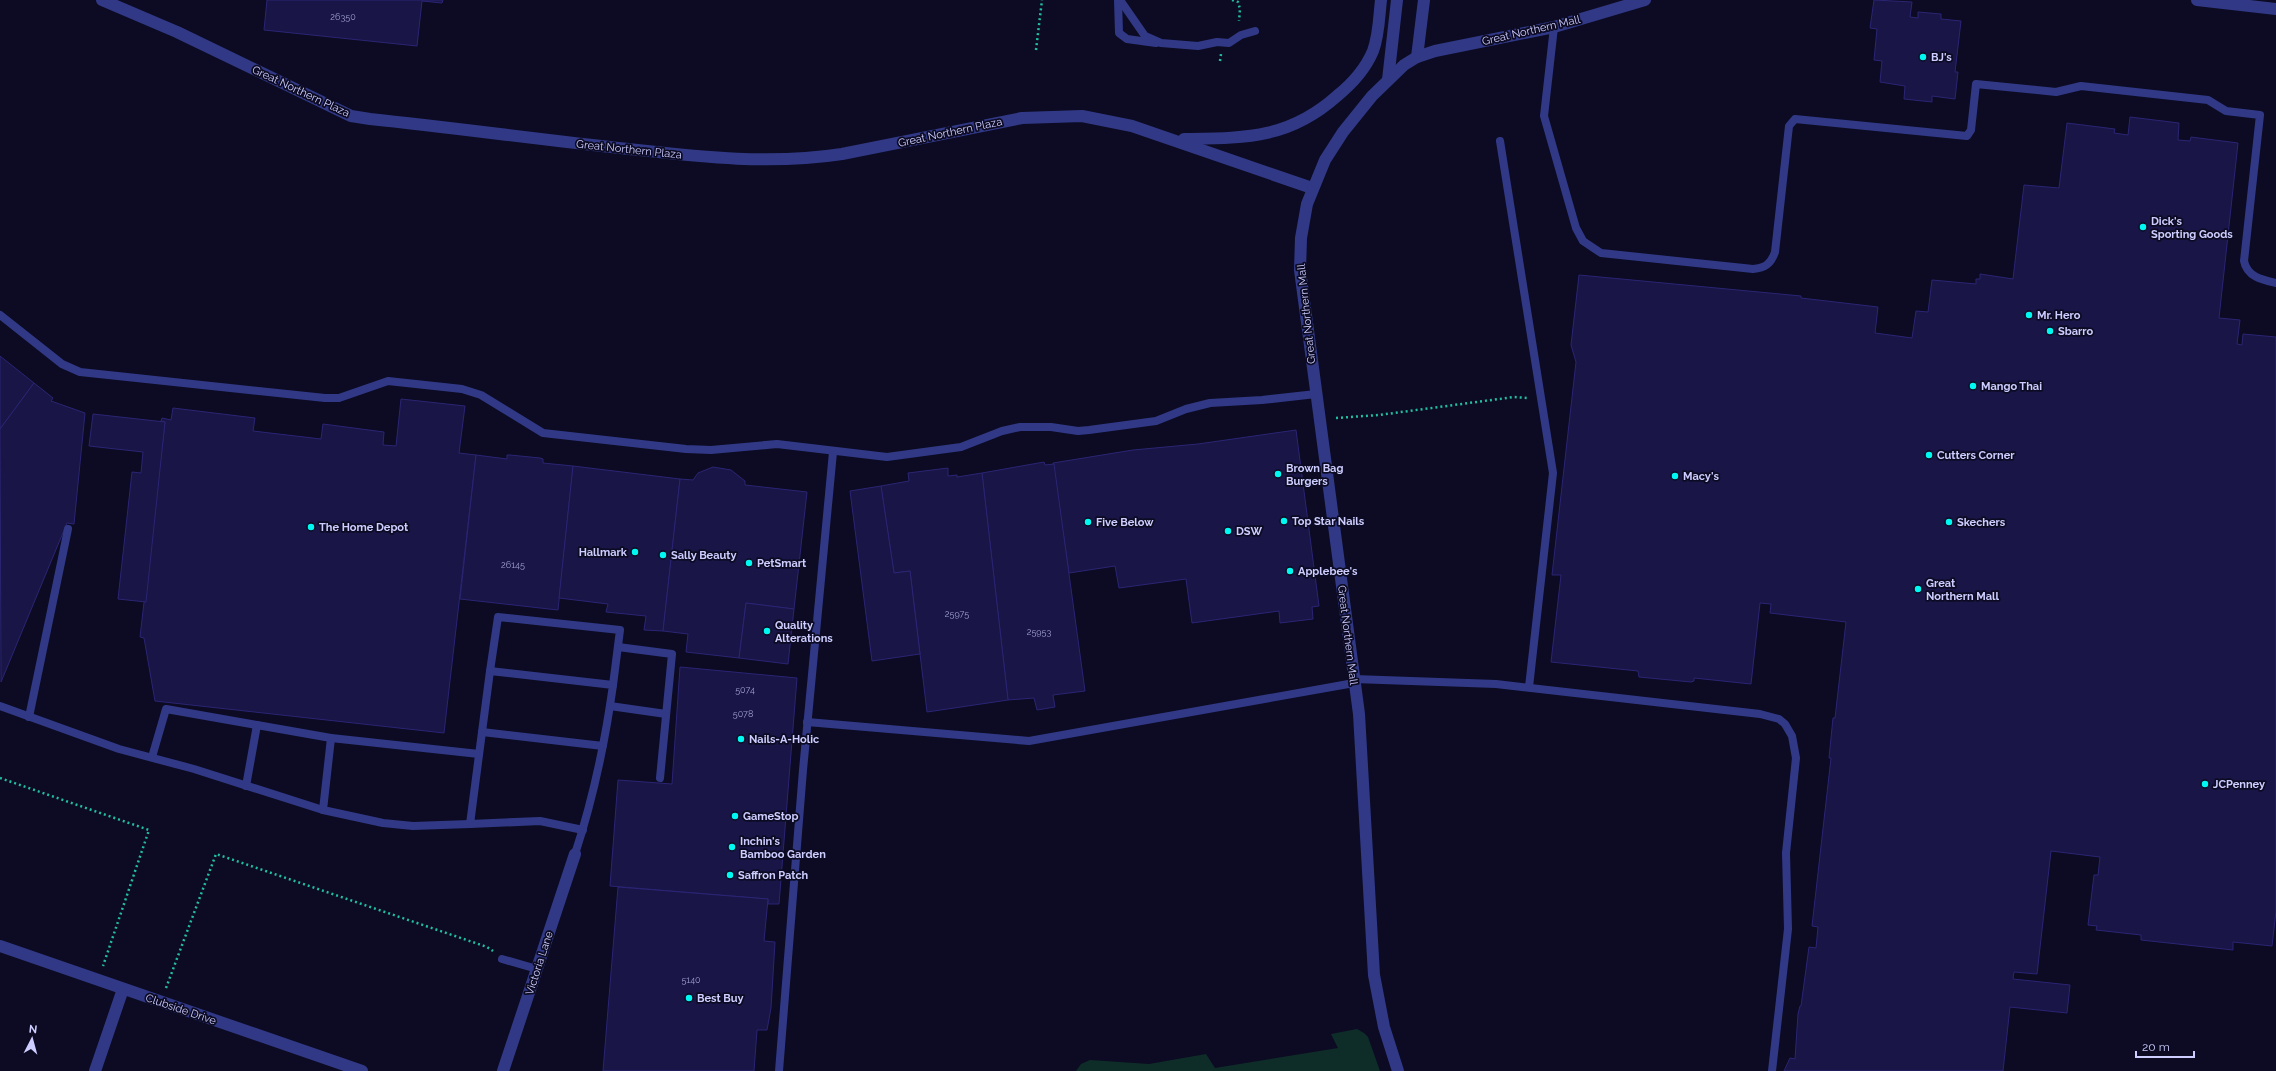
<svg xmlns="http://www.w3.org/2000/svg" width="2276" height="1071" font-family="Raleway,sans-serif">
	<rect width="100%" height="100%" fill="#0c0b23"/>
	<path fill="#0e2d28" d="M1357,1029L1364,1033L1368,1037L1380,1071H1076L1081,1064L1090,1060L1149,1064L1206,1054L1215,1068L1338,1048L1331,1034Z"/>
	<g fill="#191546" stroke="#2b2574">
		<path d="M267,0H443L442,3L422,1L417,46L264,30Z"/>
		<path d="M1874,0L1912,2L1910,17L1918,18V12L1941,14V19L1961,21L1955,72H1958L1955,99L1932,96V102L1904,99L1905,86L1880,82L1882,61L1874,60L1877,29L1870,28Z"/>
		<path d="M2130,117L2179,123L2178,140L2190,141L2191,137L2238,143L2219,318L2240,320L2237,344L2242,345L2243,334L2276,337V911L2272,946L2233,942V950L2141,940V935L2096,930L2097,926L2088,925L2094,875H2098L2100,857L2051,851L2037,974L2014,972L2013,979L2070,985L2067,1013L2010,1007L2003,1071H1784L1790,1058L1795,1059L1798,1014L1800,1006H1801L1809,947L1816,948L1818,927L1812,926L1831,758H1829L1833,718H1835L1846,622L1770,613L1771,604L1760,603L1751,684L1694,678V681L1691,682L1639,677L1638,671L1551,662L1561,575H1552L1576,362L1571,345L1579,275L1801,296V298L1878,307L1875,333L1912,338L1916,311L1928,312L1932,280L1976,284V279H1980V274L2013,279L2024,185L2059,188L2067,123L2115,129L2114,133L2128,135Z"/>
		<path d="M0,356L34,383L0,429Z"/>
		<path d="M34,383L53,398L51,401L85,413L74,524L67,523L1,682L0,429Z"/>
		<path d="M401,399L465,406L459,453L476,455L444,733L155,701L144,638L140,637L165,422L161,421L162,418L171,420L173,408L255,418L253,431L321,439L323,424L384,432L383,445L396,446Z"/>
		<path d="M93,414L165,422L146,602L118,599L132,472L141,473L143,452L89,446Z"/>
		<path d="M1296,430L1319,606L1312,607L1313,619L1280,623L1279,611L1192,623L1186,579L1119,588L1115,566L1069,573L1053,463L1133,450L1198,444Z"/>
		<path d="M476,455L507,459V455H510L540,458L543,459V463L573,466L558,610L460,599Z"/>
		<path d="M1044,462L1045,465L1054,464L1085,691L1053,695L1055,707L1037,710L1034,698L1008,700L982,473Z"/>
		<path d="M573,466L680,479L663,631L644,630L646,616L606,612L608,604L559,598Z"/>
		<path d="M713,467L731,470L745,481V485L807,492L794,609L746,603L739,658L686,652L688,634L663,631L680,479L693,480L698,473Z"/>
		<path d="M948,468V476L957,475V477L982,473L1008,700L927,712L910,571L894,573L881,486L909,481L908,473Z"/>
		<path d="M881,486L894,573L910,571L920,654L872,661L850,491Z"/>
		<path d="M746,603L794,609L788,664L739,658Z"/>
		<path d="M680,667L797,678L779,904H768V899L610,886L618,780L672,784Z"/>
		<path d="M618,887L768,899L764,941L775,942L771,1008L767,1030H757L754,1071H603Z"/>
	</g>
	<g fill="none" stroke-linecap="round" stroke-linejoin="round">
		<g stroke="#22bea1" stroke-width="2.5" stroke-dasharray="2 3" stroke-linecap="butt">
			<path d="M1232,0L1238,2L1240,9L1239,21"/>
			<path d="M1036,50L1042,0"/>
			<path d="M1220,61L1221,54"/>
			<path d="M1336,418L1379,415L1514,397L1527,398"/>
			<path d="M0,778L149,830L103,966"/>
			<path d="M166,988L216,854L487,947L493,951"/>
		</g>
		<g stroke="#313987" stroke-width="8">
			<path d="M1118,0L1119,33L1127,39L1156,43"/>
			<path d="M1120,0L1145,36L1161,43L1198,46L1217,42L1229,43L1241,35L1255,31"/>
			<path d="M1554,27L1544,116L1576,228L1583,241L1601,253L1753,269C1765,268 1771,264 1775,252L1789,126L1795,119L1967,136L1971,130L1976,84L2056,92L2081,86L2208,100L2226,111L2260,115L2244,261C2247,277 2263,280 2276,283"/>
			<path d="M1500,141L1553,473L1529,687"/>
			<path d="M0,315L62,364L80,372L325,398H339L388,381L462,389L481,395L543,433L686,449L711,450L777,444L887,457L961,447L1002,431L1020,427H1051L1078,431L1089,430L1156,421L1186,409L1210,403L1262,400L1316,394"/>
			<path d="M618,647L672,654L660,778"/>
			<path d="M490,671L498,617L620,630L613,685"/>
			<path d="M1354,679L1496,684L1760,714L1779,719L1785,724L1792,736L1796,758L1786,853L1788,929L1772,1071"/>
			<path d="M0,706L119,749L194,769L323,810"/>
			<path d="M610,706L666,714"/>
			<path d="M29,717L68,529"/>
			<path d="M807,722L1029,741L1354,683"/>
			<path d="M482,732L470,824L540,821L583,830"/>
			<path d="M152,757L166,709L257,725"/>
			<path d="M246,786L257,725L331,738"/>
			<path d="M470,824L413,826L383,823L323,810L331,738L479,754"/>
			<path d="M575,854C593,799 605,743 613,685L490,671L482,732L603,746"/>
			<path d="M502,959L537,969"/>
			<path d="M779,1071L803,770L833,452"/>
		</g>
		<g stroke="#313987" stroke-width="12">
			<path d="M102,0L177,32L351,116L370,119C457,128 542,140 629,149C701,157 770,165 842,154L1022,118L1082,116L1132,126L1312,188"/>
			<path d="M2197,0L2276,9"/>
			<path d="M1417,57L1424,0"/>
			<path d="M1388,80L1397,0"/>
			<path d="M1184,139C1245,138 1289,139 1337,96C1353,83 1365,70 1373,51C1379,35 1379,17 1381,0"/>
			<path d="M0,946L362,1071"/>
			<path d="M95,1071L123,989"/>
			<path d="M503,1071L575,854"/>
			<path d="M1398,1071L1384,1027L1374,975L1359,714L1300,270L1301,238L1307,204L1325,160L1343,132L1372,96L1404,65L1417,57L1435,51L1554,27L1645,0"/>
		</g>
	</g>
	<g fill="#00f8f2" stroke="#0c0b23" stroke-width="1.5">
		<circle cx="1923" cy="57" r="4"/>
		<circle cx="2143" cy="227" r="4"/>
		<circle cx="2029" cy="315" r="4"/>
		<circle cx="2050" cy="331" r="4"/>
		<circle cx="1973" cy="386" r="4"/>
		<circle cx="1929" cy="455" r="4"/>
		<circle cx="1278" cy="474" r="4"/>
		<circle cx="1675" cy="476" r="4"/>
		<circle cx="1284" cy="521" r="4"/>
		<circle cx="1088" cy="522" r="4"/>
		<circle cx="1949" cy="522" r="4"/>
		<circle cx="311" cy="527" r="4"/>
		<circle cx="1228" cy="531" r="4"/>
		<circle cx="635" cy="552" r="4"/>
		<circle cx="663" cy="555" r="4"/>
		<circle cx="749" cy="563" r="4"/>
		<circle cx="1290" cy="571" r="4"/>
		<circle cx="1918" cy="589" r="4"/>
		<circle cx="767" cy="631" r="4"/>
		<circle cx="741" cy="739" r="4"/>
		<circle cx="2205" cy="784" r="4"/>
		<circle cx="735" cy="816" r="4"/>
		<circle cx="732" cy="847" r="4"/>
		<circle cx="730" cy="875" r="4"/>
		<circle cx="689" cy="998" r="4"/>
	</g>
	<g text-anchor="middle" stroke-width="3.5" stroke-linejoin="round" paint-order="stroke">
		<g font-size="9" fill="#a09fd1">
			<text x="343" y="20">26350</text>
			<text x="513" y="568">26145</text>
			<text x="957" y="617">25975</text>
			<text x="1039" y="635">25953</text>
			<text x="745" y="693">5074</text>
			<text x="743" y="717">5078</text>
			<text x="691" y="983">5140</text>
		</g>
		<g font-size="11" fill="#cdcdff" stroke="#0c0b23">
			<text transform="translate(1531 30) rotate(-13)" y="4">Great Northern Mall</text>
			<text transform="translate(301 91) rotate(25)" y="4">Great Northern Plaza</text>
			<text transform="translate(950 132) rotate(-12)" y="4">Great Northern Plaza</text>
			<text transform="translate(629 149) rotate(6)" y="4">Great Northern Plaza</text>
			<text transform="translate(1306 314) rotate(-96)" y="4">Great Northern Mall</text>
			<text transform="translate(1348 635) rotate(83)" y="4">Great Northern Mall</text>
			<text transform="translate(539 963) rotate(-72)" y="4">Victoria Lane</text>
			<text transform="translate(181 1009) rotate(19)" y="4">Clubside Drive</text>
		</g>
		<g font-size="11" font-weight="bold" fill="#cdcdff" stroke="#0c0b23" text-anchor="start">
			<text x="1931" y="61">BJ's</text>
			<text x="2151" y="225">Dick's<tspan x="2151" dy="13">Sporting Goods</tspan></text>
			<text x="2037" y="319">Mr. Hero</text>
			<text x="2058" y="335">Sbarro</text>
			<text x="1981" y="390">Mango Thai</text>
			<text x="1937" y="459">Cutters Corner</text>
			<text x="1286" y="472">Brown Bag<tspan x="1286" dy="13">Burgers</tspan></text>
			<text x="1683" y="480">Macy's</text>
			<text x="1292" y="525">Top Star Nails</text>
			<text x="1096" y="526">Five Below</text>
			<text x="1957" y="526">Skechers</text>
			<text x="319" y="531">The Home Depot</text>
			<text x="1236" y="535">DSW</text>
			<text x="627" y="556" text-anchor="end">Hallmark</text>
			<text x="671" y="559">Sally Beauty</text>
			<text x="757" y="567">PetSmart</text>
			<text x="1298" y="575">Applebee's</text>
			<text x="1926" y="587">Great<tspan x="1926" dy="13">Northern Mall</tspan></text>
			<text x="775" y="629">Quality<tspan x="775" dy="13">Alterations</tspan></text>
			<text x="749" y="743">Nails-A-Holic</text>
			<text x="2213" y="788">JCPenney</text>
			<text x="743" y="820">GameStop</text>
			<text x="740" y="845">Inchin's<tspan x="740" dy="13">Bamboo Garden</tspan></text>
			<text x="738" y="879">Saffron Patch</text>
			<text x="697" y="1002">Best Buy</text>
		</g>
	</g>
	<g transform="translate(32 1039) rotate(6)" stroke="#0c0b23" stroke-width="3" paint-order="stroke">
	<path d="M0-3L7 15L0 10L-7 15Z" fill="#cdcdff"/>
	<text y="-6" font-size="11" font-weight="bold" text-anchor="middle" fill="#cdcdff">N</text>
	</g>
	<path d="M2136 1051v6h58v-6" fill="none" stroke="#cdcdff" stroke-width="2"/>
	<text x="2142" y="1051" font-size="12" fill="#cdcdff" stroke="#0c0b23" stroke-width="3" paint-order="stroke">20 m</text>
</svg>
